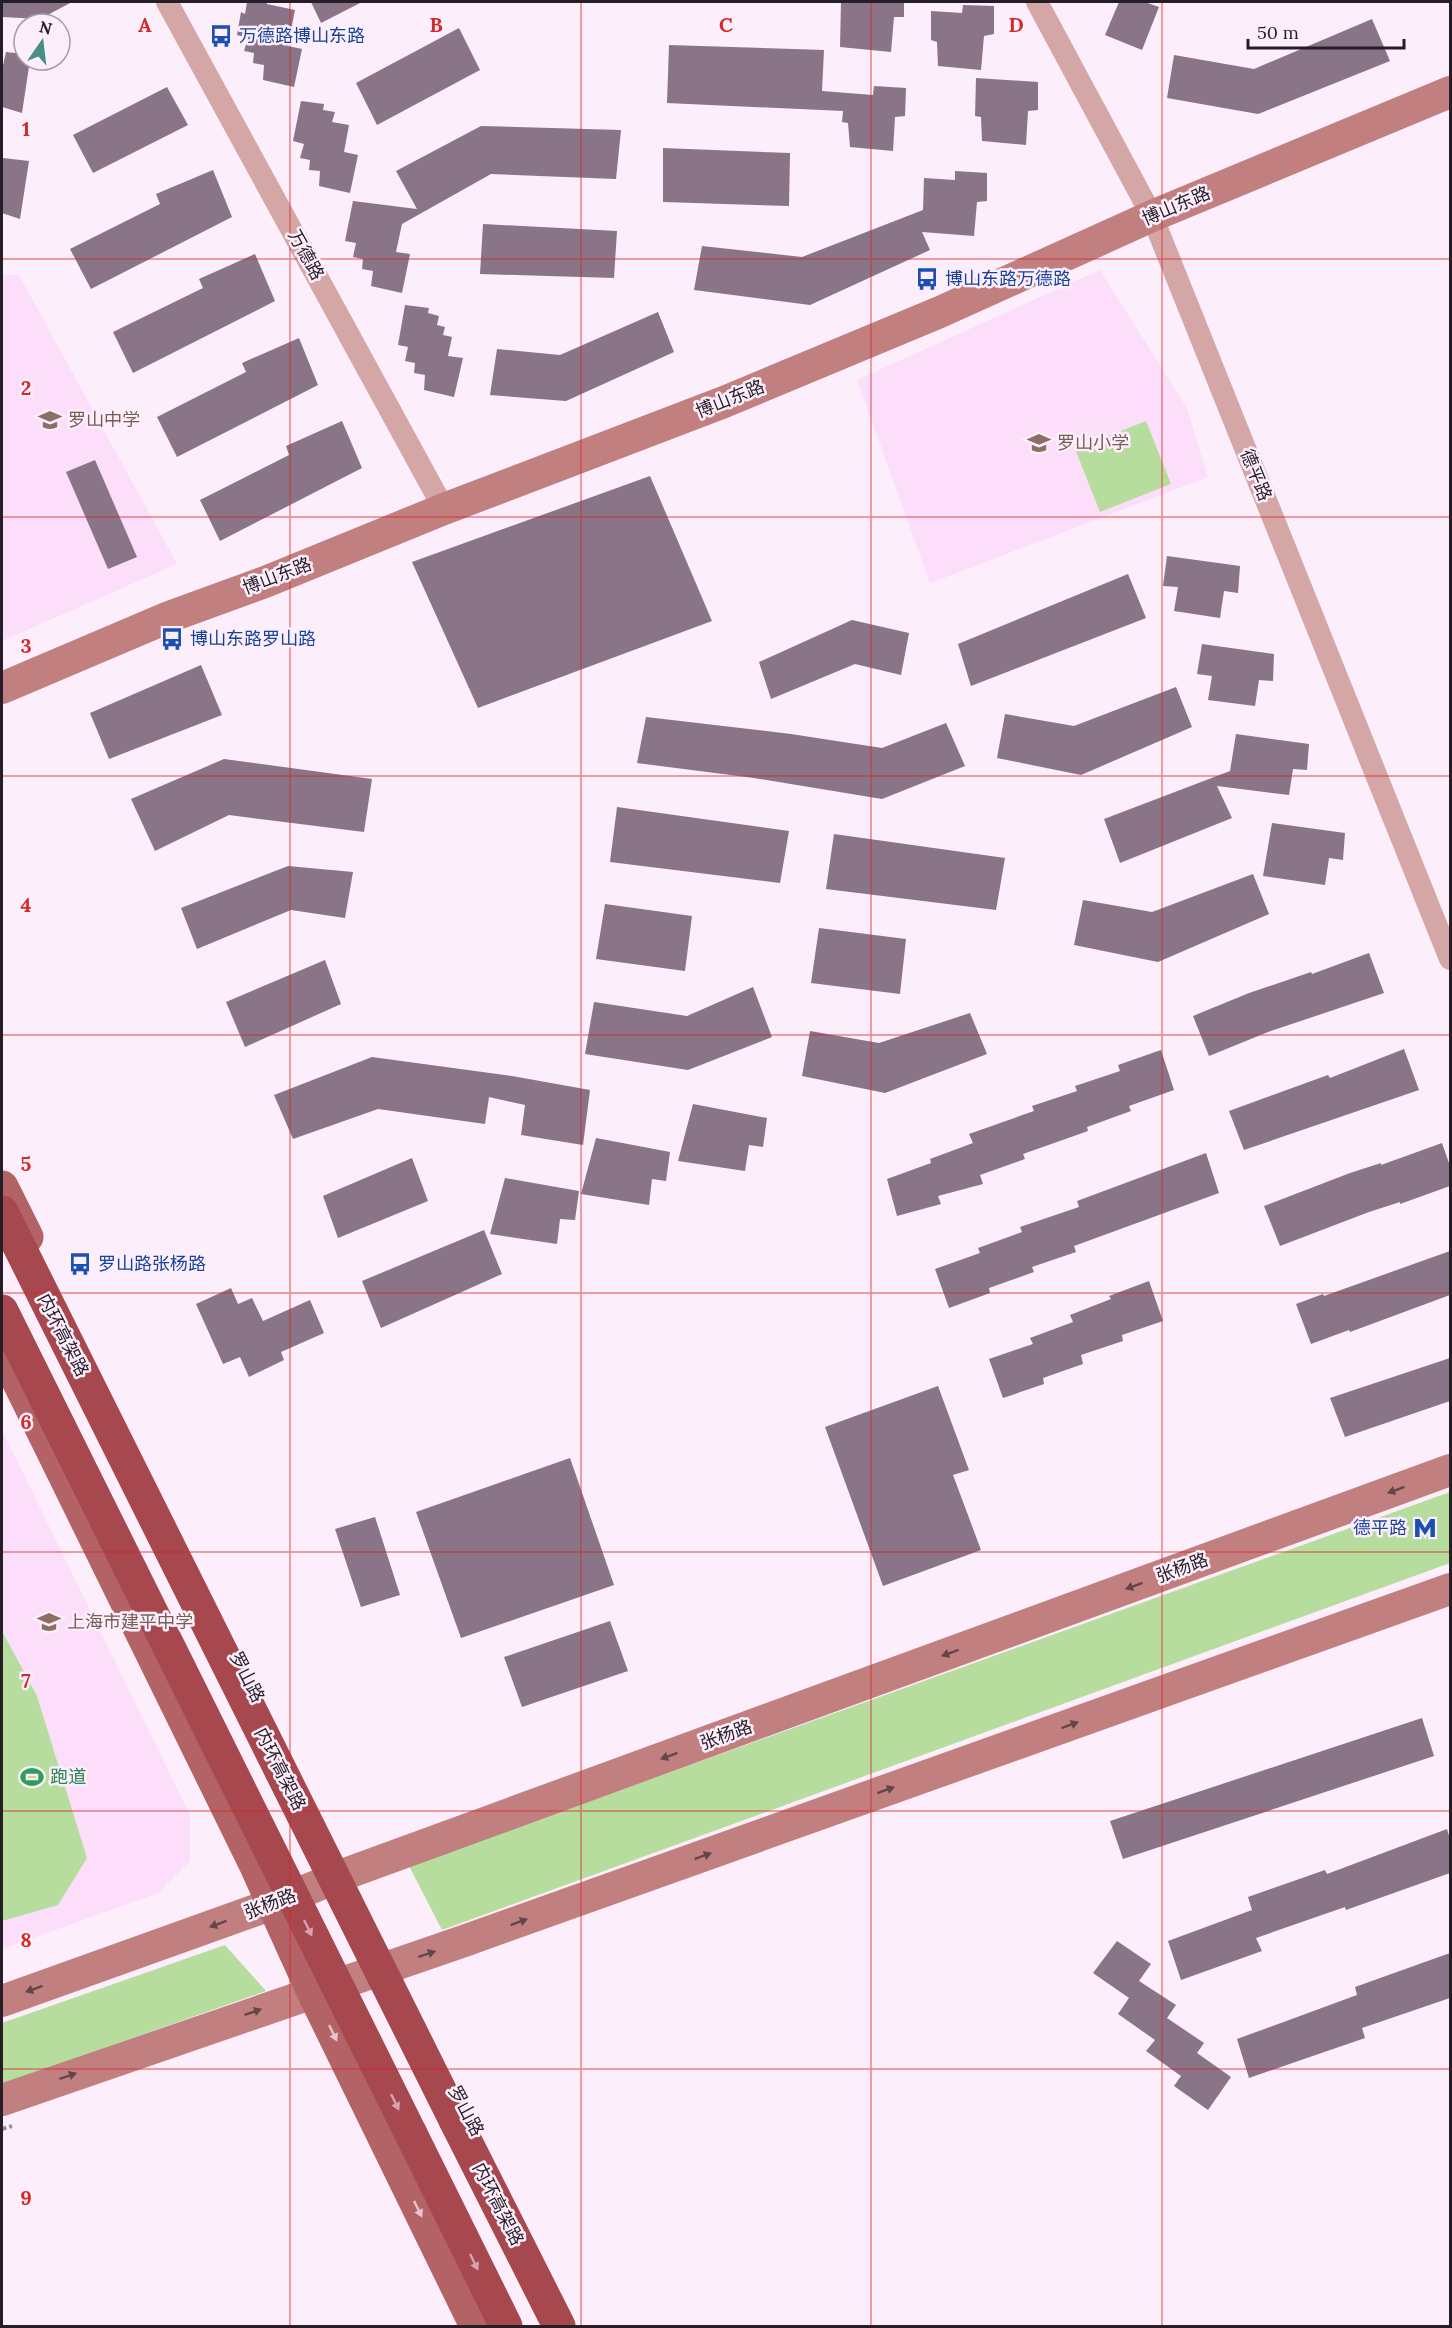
<svg xmlns="http://www.w3.org/2000/svg" width="1452" height="2328" font-family="Lora,'Noto Sans SC',serif">
	<rect width="100%" height="100%" fill="#fdeefc"/>
	<g fill="#fcdefa">
		<path d="M1100,270L1187,408L1208,477L930,583L857,380Z"/>
		<path d="M2,275H19L177,564L2,641Z"/>
		<path d="M2,1430L190,1815V1861L158,1893L2,1949Z"/>
	</g>
	<g fill="#b6dd9d">
		<path d="M1146,421L1171,484L1100,512L1075,449Z"/>
		<path d="M1450,1492V1563L442,1930L409,1866Z"/>
		<path d="M2,1631L37,1696L87,1858L58,1905L2,1921Z"/>
		<path d="M225,1945L266,1991L2,2084V2023Z"/>
	</g>
	<g fill="#897488">
		<path d="M2,2H72L40,19L2,17Z"/>
		<path d="M247,2H267V4L295,10L288,46L302,49L294,87L263,80L264,65L253,63L254,53L244,51L248,38L237,35L241,12L245,14Z"/>
		<path d="M311,2H362L321,23Z"/>
		<path d="M841,2H904V17H894L891,52L840,47Z"/>
		<path d="M1119,2H1145L1159,7L1142,50L1105,35Z"/>
		<path d="M963,5L994,6V34L984,36L981,70L938,66L937,42L931,40V11L962,13Z"/>
		<path d="M1372,19L1390,61L1258,114L1167,98L1174,55L1254,69Z"/>
		<path d="M459,28L480,70L377,125L356,83Z"/>
		<path d="M669,45L824,50L822,91L873,95L874,86L906,88L905,116L895,117L893,151L850,147L848,123L842,122L843,111L667,103Z"/>
		<path d="M6,52L24,54V60H30L22,113L2,107V70Z"/>
		<path d="M976,78L1038,82V110L1028,111L1026,145L982,141L981,117L975,116Z"/>
		<path d="M167,87L188,125L93,173L73,135Z"/>
		<path d="M301,101L324,104L323,110L335,112L332,122L349,125L344,152L358,155L350,193L319,186L320,171L309,170L310,160L300,158L304,144L293,141Z"/>
		<path d="M481,126L621,130L616,179L491,174L402,224L396,252L410,254L402,293L371,286L373,271L362,269L363,259L353,257L356,243L345,241L353,201L417,209L396,171Z"/>
		<path d="M663,148L790,153L789,206L663,202Z"/>
		<path d="M3,158L29,161L20,219L2,213Z"/>
		<path d="M213,170L232,217L91,289L70,249L160,204L156,194Z"/>
		<path d="M955,171L987,173V201L977,202L974,236L922,232L930,250L810,305L694,290L702,246L802,257L923,210L924,178L955,180Z"/>
		<path d="M483,224L617,231L614,278L480,274Z"/>
		<path d="M255,254L275,301L133,373L113,332L203,288L199,279Z"/>
		<path d="M405,305L429,308L428,313L439,316L437,325L445,327L443,335L452,337L448,356L463,358L454,397L424,390L425,375L414,373L415,363L405,361L408,347L398,345Z"/>
		<path d="M658,312L674,352L566,401L490,395L497,349L560,355Z"/>
		<path d="M299,338L318,385L177,457L157,417L246,372L242,363Z"/>
		<path d="M342,421L362,468L220,541L200,500L289,455L286,446Z"/>
		<path d="M95,460L137,557L108,569L66,472Z"/>
		<path d="M650,476L712,621L478,708L412,562Z"/>
		<path d="M1167,556L1240,566L1238,593L1224,591L1220,618L1174,611L1178,587L1163,586Z"/>
		<path d="M1128,574L1146,618L971,686L958,644Z"/>
		<path d="M852,620L909,633L901,675L855,664L771,699L759,662Z"/>
		<path d="M1202,644L1274,654L1273,681L1259,680L1255,706L1208,700L1212,676L1197,674Z"/>
		<path d="M201,665L222,715L109,759L90,713Z"/>
		<path d="M1176,687L1192,727L1081,775L997,758L1005,714L1074,726Z"/>
		<path d="M646,717L791,734L882,748L946,723L965,766L882,799L754,778L637,763Z"/>
		<path d="M1236,734L1309,744L1307,770L1293,769L1289,795L1217,786L1232,818L1120,863L1104,819L1230,771Z"/>
		<path d="M224,759L372,779L364,832L229,815L155,851L131,799Z"/>
		<path d="M617,807L789,831L780,883L610,862Z"/>
		<path d="M1272,823L1345,833L1343,860L1329,858L1325,885L1263,876Z"/>
		<path d="M834,834L1005,858L996,910L826,889Z"/>
		<path d="M288,866L353,872L345,918L291,910L197,949L181,908Z"/>
		<path d="M1253,874L1269,914L1158,962L1074,945L1083,900L1152,912Z"/>
		<path d="M605,904L692,916L685,971L596,959Z"/>
		<path d="M819,928L906,939L900,994L811,983Z"/>
		<path d="M1369,953L1384,993L1268,1032L1209,1056L1193,1016L1249,993L1311,972L1312,974Z"/>
		<path d="M325,960L341,1004L245,1047L226,1002Z"/>
		<path d="M753,987L772,1037L688,1070L585,1054L594,1002L687,1016Z"/>
		<path d="M970,1013L987,1054L885,1093L802,1076L810,1031L879,1043Z"/>
		<path d="M1404,1049L1419,1090L1244,1150L1229,1111L1328,1075L1330,1078Z"/>
		<path d="M1161,1050L1174,1090L1129,1106L1131,1111L1087,1127L1088,1131L1023,1154L1025,1159L980,1175L983,1184L938,1196L941,1204L897,1216L887,1179L931,1163L930,1159L973,1143L969,1134L1034,1111L1032,1106L1077,1091L1075,1086L1120,1071L1118,1065Z"/>
		<path d="M372,1057L512,1076L590,1090L583,1145L521,1135L525,1105L489,1097L485,1124L378,1109L293,1139L274,1095Z"/>
		<path d="M693,1104L767,1118L763,1147L749,1145L745,1171L678,1161Z"/>
		<path d="M596,1138L670,1152L666,1181L652,1179L649,1205L581,1194Z"/>
		<path d="M1442,1143L1450,1166V1186L1400,1204V1202L1369,1212L1280,1246L1264,1206L1350,1173L1381,1163V1165Z"/>
		<path d="M1206,1153L1219,1193L1074,1246L1076,1252L1032,1267L1034,1272L989,1288L990,1293L949,1308L935,1269L980,1253L978,1248L1022,1232L1020,1227L1079,1207L1077,1201Z"/>
		<path d="M412,1158L428,1201L338,1238L323,1196Z"/>
		<path d="M505,1178L579,1191L575,1220L560,1219L557,1244L490,1234Z"/>
		<path d="M484,1230L502,1274L381,1328L362,1281Z"/>
		<path d="M1450,1251V1295L1350,1332L1349,1330L1311,1344L1296,1304L1323,1294L1324,1296Z"/>
		<path d="M1149,1281L1163,1321L1122,1335L1123,1341L1081,1355L1083,1364L1043,1378L1044,1384L1003,1398L989,1359L1033,1344L1030,1338L1073,1322L1070,1315L1111,1299L1109,1296Z"/>
		<path d="M231,1288L238,1304L252,1298L263,1321L310,1300L324,1333L281,1352L284,1360L249,1377L240,1357L223,1364L196,1304Z"/>
		<path d="M1450,1358V1401L1345,1437L1330,1398Z"/>
		<path d="M938,1386L969,1470L953,1475L981,1550L883,1586L825,1427Z"/>
		<path d="M570,1458L614,1585L461,1638L416,1512Z"/>
		<path d="M375,1517L400,1595L361,1607L335,1529Z"/>
		<path d="M610,1621L628,1671L522,1707L504,1657Z"/>
		<path d="M1422,1718L1434,1756L1123,1859L1110,1821Z"/>
		<path d="M1447,1829L1450,1839V1873L1346,1910L1345,1907L1256,1938L1262,1951L1181,1980L1168,1941L1252,1910L1248,1897L1325,1870L1327,1874Z"/>
		<path d="M1117,1941L1151,1964L1139,1981L1176,2005L1167,2018L1204,2043L1197,2053L1231,2077L1208,2110L1174,2086L1181,2076L1146,2051L1155,2040L1118,2014L1129,1998L1093,1973Z"/>
		<path d="M1450,1953V1998L1362,2028L1365,2038L1249,2078L1237,2039L1357,1995L1355,1987Z"/>
	</g>
	<g fill="none" stroke-linecap="round" stroke-linejoin="round">
		<path stroke="#998d99" stroke-width="4" stroke-dasharray="4.5 3" stroke-linecap="butt" d="M2,2129L12,2126"/>
		<g stroke="#d5a6a6" stroke-width="22">
			<path d="M167,2L444,509"/>
			<path d="M1037,2L1152,216L1450,959"/>
		</g>
		<g stroke="#c27f80" stroke-width="32">
			<path d="M2,688L169,617L265,582L444,509L724,402L940,312L1152,216L1450,92"/>
			<path d="M2,2001L273,1904L345,1874L1450,1470"/>
			<path d="M2,2100L464,1941L1450,1589"/>
		</g>
		<g stroke="#b36265" stroke-width="33">
			<path d="M2,1187L27,1237"/>
			<path d="M2,1348L255,1864L313,1992L476,2326"/>
		</g>
		<g stroke="#a6484e" stroke-width="33">
			<path d="M455,2120L559,2326"/>
			<path d="M411,2134L506,2326"/>
		</g>
		<g stroke="#a6484e" stroke-width="33">
			<path d="M2,1212L455,2120"/>
			<path d="M2,1311L411,2134"/>
		</g>
	</g>
	<defs><path id="oneway-solid" d="M-6-.8H1V-3.2L6.5 0L1 3.2V.8H-6Z" transform="scale(1.5)"/></defs>
	<g fill="#64454a">
		<use href="#oneway-solid" transform="translate(1396 1490) rotate(160)"/>
		<use href="#oneway-solid" transform="translate(1134 1586) rotate(160)"/>
		<use href="#oneway-solid" transform="translate(950 1653) rotate(160)"/>
		<use href="#oneway-solid" transform="translate(1070 1725) rotate(-20)"/>
		<use href="#oneway-solid" transform="translate(669 1756) rotate(160)"/>
		<use href="#oneway-solid" transform="translate(886 1790) rotate(-20)"/>
		<use href="#oneway-solid" transform="translate(703 1856) rotate(-20)"/>
		<use href="#oneway-solid" transform="translate(519 1922) rotate(-20)"/>
		<use href="#oneway-solid" transform="translate(218 1924) rotate(160)"/>
		<use href="#oneway-solid" transform="translate(427 1954) rotate(-18)"/>
		<use href="#oneway-solid" transform="translate(34 1989) rotate(160)"/>
		<use href="#oneway-solid" transform="translate(253 2012) rotate(-19)"/>
		<use href="#oneway-solid" transform="translate(68 2076) rotate(-19)"/>
	</g>
	<g fill="#d6a3ae">
		<use href="#oneway-solid" transform="translate(308 1928) rotate(64)"/>
		<use href="#oneway-solid" transform="translate(395 2102) rotate(64)"/>
		<use href="#oneway-solid" transform="translate(474 2262) rotate(64)"/>
	</g>
	<g fill="#e7c4cf">
		<use href="#oneway-solid" transform="translate(333 2033) rotate(64)"/>
		<use href="#oneway-solid" transform="translate(418 2209) rotate(64)"/>
	</g>
	<path fill="none" stroke="#d62828" stroke-width="1.5" stroke-opacity="0.55" d="M290,2V2326M581,2V2326M871,2V2326M1162,2V2326M2,259H1450M2,517H1450M2,776H1450M2,1035H1450M2,1293H1450M2,1552H1450M2,1811H1450M2,2069H1450"/>
	<defs>
		<g id="bus-bare" transform="scale(1.8)"><path d="M-5-6H5V4H4V6H2V4H-2V6H-4V4H-5ZM-3.5-4V0h7V-4ZM-3.5 1.2v1.5H-2V1.2ZM2 1.2v1.5H3.5V1.2Z" fill="#1a4fb4" stroke="#fdeefc" stroke-width="2.5" paint-order="stroke"/></g>
		<g id="school-bare" transform="scale(1.8)"><path d="M0-5L7-2L0 1L-7-2ZM-4 1L0 2.5L4 1V4Q0 6-4 4Z" fill="#8d6e63" stroke="#fdeefc" stroke-width="2.5" paint-order="stroke"/></g>
		<g id="metro-bare" transform="scale(1.8)"><path d="M-5.5 5V-5H-3L0 0L3-5H5.5V5H3V-.5L0 4L-3-.5V5Z" fill="#1a4fb4" stroke="#fdeefc" stroke-width="2.5" paint-order="stroke"/></g>
		<g id="stadium-bare" transform="scale(1.8)"><path d="M0-5a6.5 5 0 1 0 0 10a6.5 5 0 1 0 0-10ZM-3.5-1.8h7v3.6h-7Z" fill="#2e9e5b" stroke="#fdeefc" stroke-width="2.5" paint-order="stroke"/></g>
	</defs>
	<g fill-rule="evenodd">
		<use href="#bus-bare" x="221" y="36"/>
		<use href="#bus-bare" x="927" y="279"/>
		<use href="#school-bare" x="50" y="420"/>
		<use href="#school-bare" x="1039" y="443"/>
		<use href="#bus-bare" x="172" y="639"/>
		<use href="#bus-bare" x="80" y="1264"/>
		<use href="#metro-bare" x="1425" y="1528"/>
		<use href="#school-bare" x="49" y="1622"/>
		<use href="#stadium-bare" x="32" y="1777"/>
	</g>
	<g text-anchor="middle" stroke-width="5" stroke-linejoin="round" paint-order="stroke">
		<g font-size="18" fill="#164399" stroke="#fdeefc" text-anchor="start">
			<text x="239" y="42">万德路博山东路</text>
			<text x="945" y="285">博山东路万德路</text>
			<text x="190" y="645">博山东路罗山路</text>
			<text x="98" y="1270">罗山路张杨路</text>
			<text x="1407" y="1534" text-anchor="end">德平路</text>
		</g>
		<g font-size="18" fill="#261e26" stroke="#fdeefc">
			<text transform="translate(1176 206) rotate(-23)" y="6">博山东路</text>
			<text transform="translate(306 255) rotate(61)" y="6">万德路</text>
			<text transform="translate(730 399) rotate(-22)" y="6">博山东路</text>
			<text transform="translate(1256 475) rotate(68)" y="6">德平路</text>
			<text transform="translate(277 576) rotate(-21)" y="6">博山东路</text>
			<text transform="translate(63 1335) rotate(63)" y="6">内环高架路</text>
			<text transform="translate(1182 1568) rotate(-20)" y="6">张杨路</text>
			<text transform="translate(247 1677) rotate(63)" y="6">罗山路</text>
			<text transform="translate(726 1735) rotate(-20)" y="6">张杨路</text>
			<text transform="translate(280 1769) rotate(63)" y="6">内环高架路</text>
			<text transform="translate(270 1904) rotate(-21)" y="6">张杨路</text>
			<text transform="translate(466 2111) rotate(62)" y="6">罗山路</text>
			<text transform="translate(498 2204) rotate(63)" y="6">内环高架路</text>
		</g>
		<g font-size="18" fill="#785e54" stroke="#fdeefc" text-anchor="start">
			<text x="68" y="426">罗山中学</text>
			<text x="1057" y="449">罗山小学</text>
			<text x="67" y="1628">上海市建平中学</text>
		</g>
		<g font-size="18" fill="#27864d" stroke="#fdeefc" text-anchor="start">
			<text x="50" y="1783">跑道</text>
		</g>
	</g>
	<g font-size="20" text-anchor="middle" font-weight="bold" fill="#d62828" stroke="#fdeefc" stroke-width="5" stroke-linejoin="round" paint-order="stroke">
		<text x="145" y="32">A</text>
		<text x="436" y="32">B</text>
		<text x="726" y="32">C</text>
		<text x="1016" y="32">D</text>
		<text x="26" y="136">1</text>
		<text x="26" y="395">2</text>
		<text x="26" y="653">3</text>
		<text x="26" y="912">4</text>
		<text x="26" y="1171">5</text>
		<text x="26" y="1429">6</text>
		<text x="26" y="1688">7</text>
		<text x="26" y="1947">8</text>
		<text x="26" y="2205">9</text>
	</g>
	<rect width="1452" height="2328" fill="none" stroke="#261e26" stroke-width="6"/>
	<g transform="translate(42 42) rotate(14)"><circle r="28" fill="#fdeefc" stroke="#a79ba6" stroke-width="1.5"/>
	<path d="M0-4.5L10 22L0 15L-10 22Z" fill="#488e87"/>
	<text y="-9" font-size="16" font-weight="bold" text-anchor="middle" fill="#261e26">N</text>
	</g>
	<path d="M1248 39v9h156v-9" fill="none" stroke="#261e26" stroke-width="3"/>
	<text x="1257" y="39" font-size="18" fill="#261e26" stroke="#fdeefc" stroke-width="4.5" paint-order="stroke">50 m</text>
</svg>
